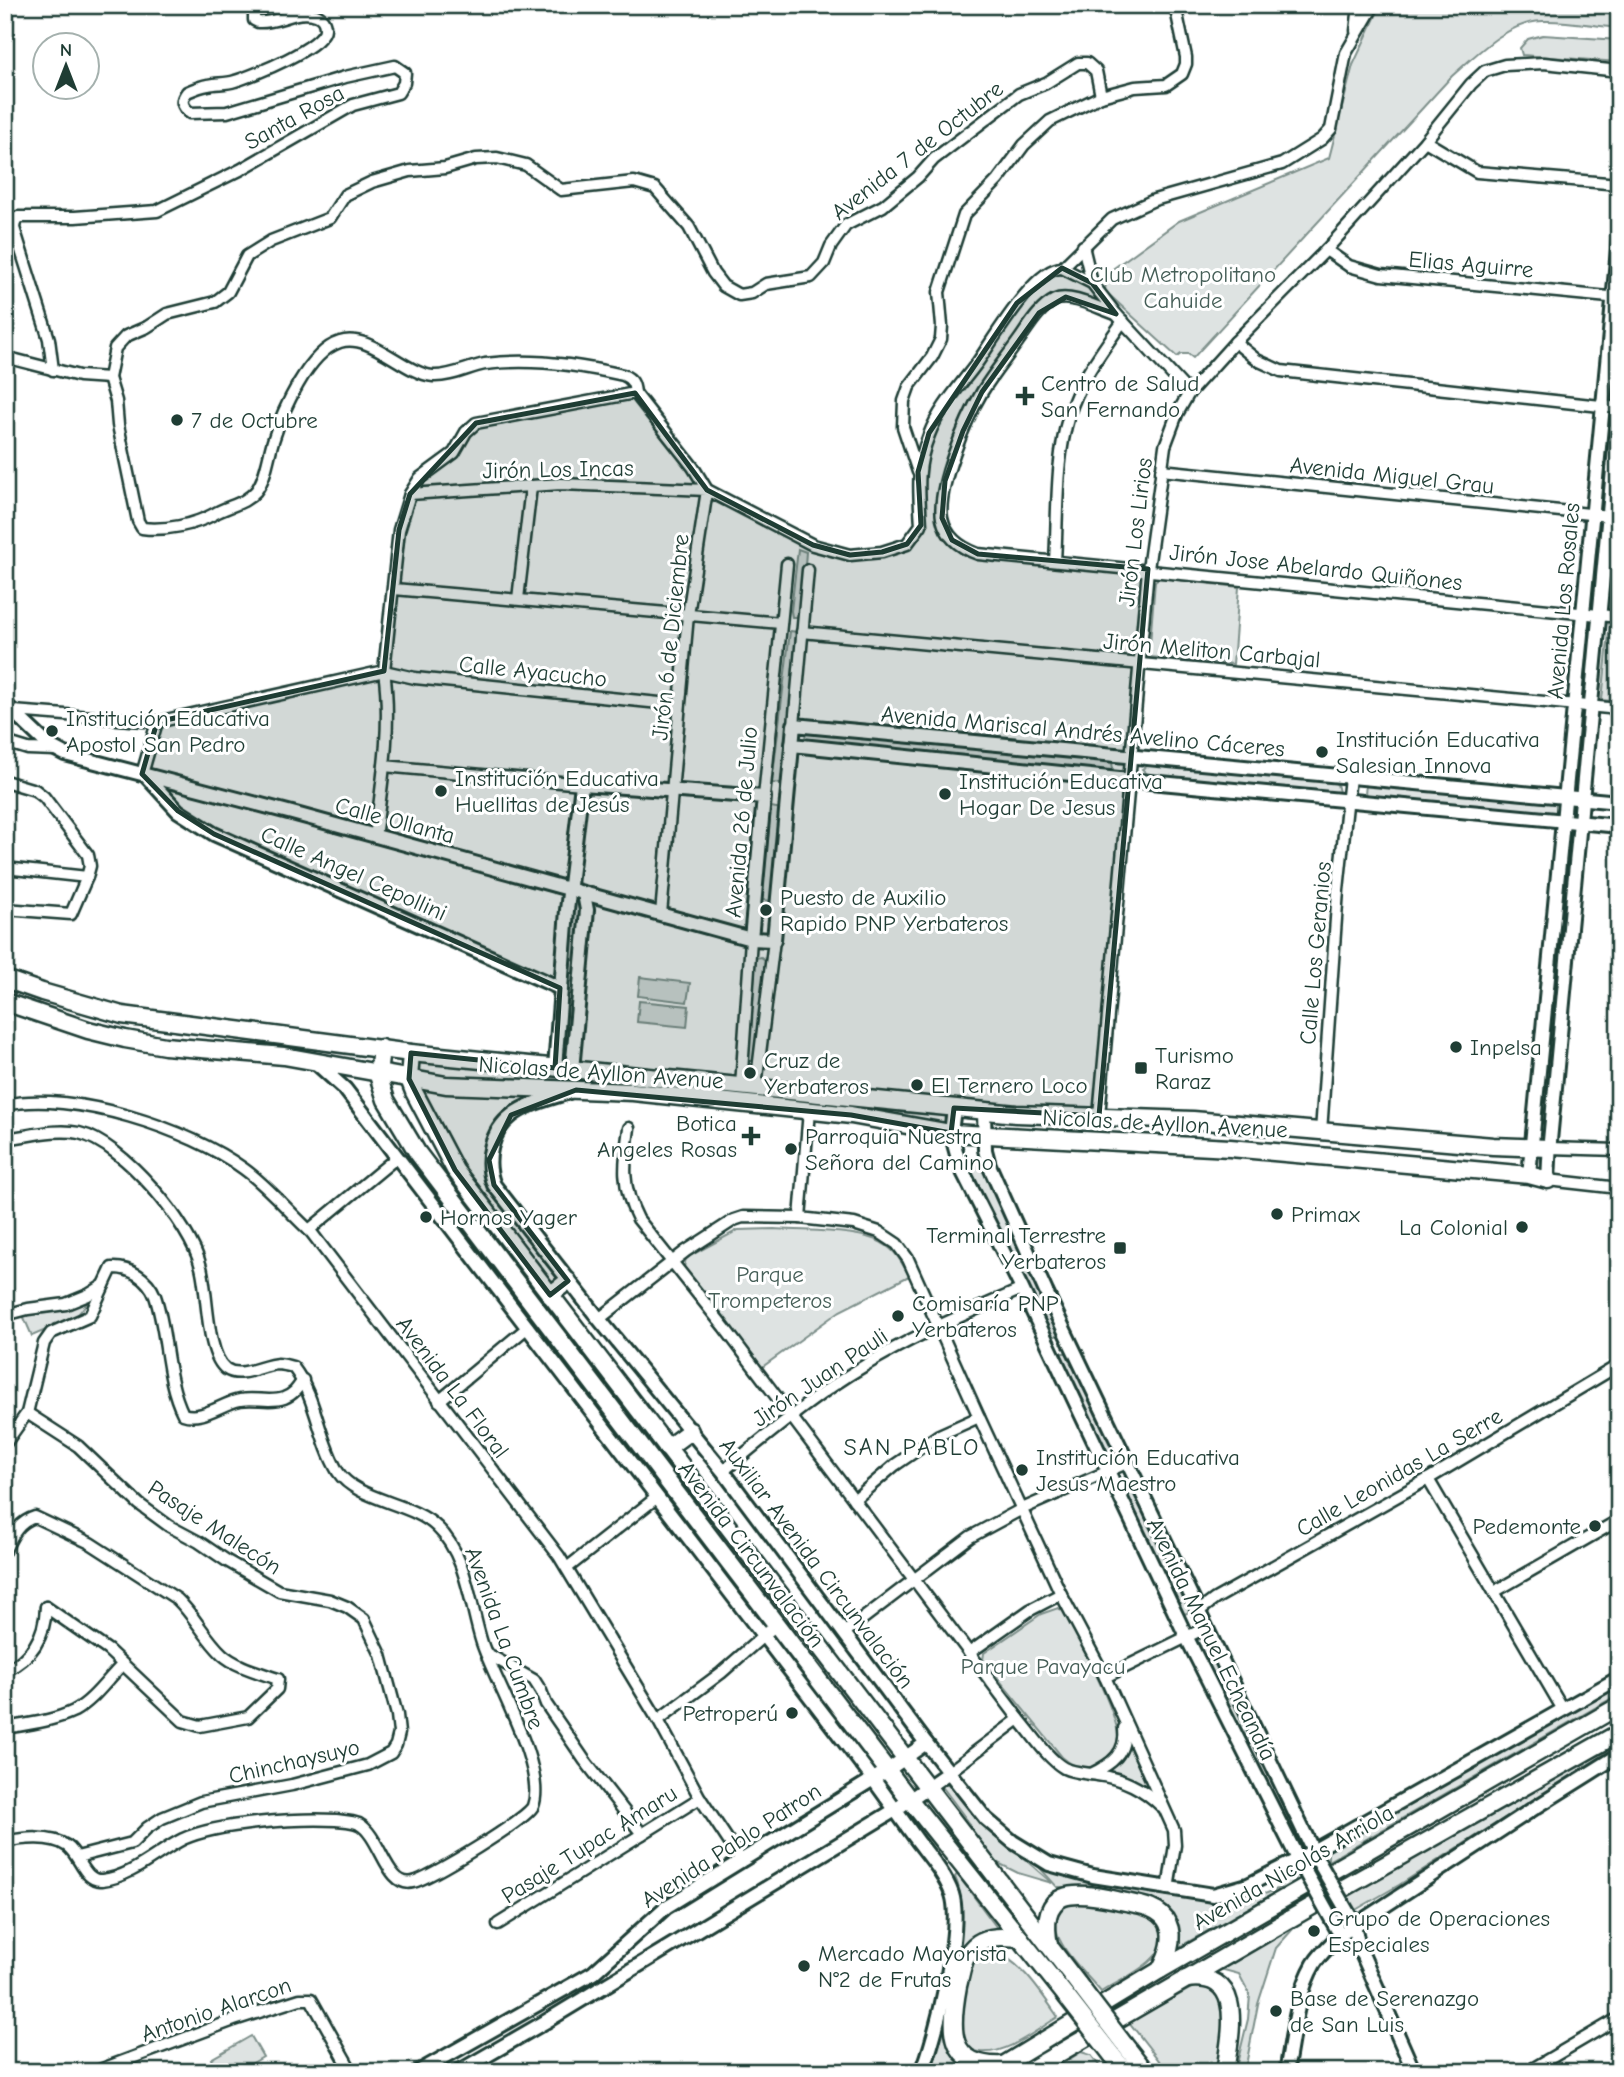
<svg xmlns="http://www.w3.org/2000/svg" width="1624" height="2077" font-family="'Comic Neue',sans-serif">
	<rect width="100%" height="100%" fill="#fff"/>
	<filter id="ink" filterUnits="userSpaceOnUse"><feTurbulence type="fractalNoise" baseFrequency=".0143" numOctaves="2"/><feDisplacementMap in="SourceGraphic" scale="14" xChannelSelector="R" yChannelSelector="G"/><feConvolveMatrix kernelMatrix="1 2 1 2 8 2 1 2 1" color-interpolation-filters="sRGB"/></filter>
	<g filter="url(#ink)">
		<g fill="#dee3e2" stroke="#7e908b" stroke-width="2">
			<path d="M1381,5H1619V28C1594,26 1568,20 1543,21C1507,22 1477,54 1452,76L1193,358L1188,354H1181L1177,357L1105,291L1107,273L1179,221L1329,158L1353,65Z"/>
			<path d="M1543,35L1619,40V62L1522,55L1520,48L1528,39Z"/>
			<path d="M798,549L806,552L801,617H792L791,611Z"/>
			<path d="M1159,578L1239,587L1233,664L1149,657L1155,581Z"/>
			<path d="M1610,623L1619,624V702L1602,700Z"/>
			<path d="M790,631L798,632L782,784L772,783Z"/>
			<path d="M807,729L1103,759L1112,762L1113,770L1107,774L807,743L805,738Z"/>
			<path d="M1149,765L1331,781L1337,784L1339,792L1332,794L1159,778L1147,774L1142,769Z"/>
			<path d="M1366,783L1558,802L1556,813L1365,795Z"/>
			<path d="M771,807L782,809L772,901L762,900Z"/>
			<path d="M573,900L582,902L566,1062L556,1061Z"/>
			<path d="M761,957L765,960L756,1061H746L755,958Z"/>
			<path d="M640,977L690,983L687,1002L638,996Z"/>
			<path d="M639,1001L689,1006L687,1027L637,1022Z"/>
			<path d="M980,1157L985,1159L1061,1334L1053,1337L1048,1336L973,1174L970,1166L972,1161Z"/>
			<path d="M774,1229C802,1231 858,1229 882,1243C896,1250 902,1263 909,1276L840,1311L758,1370L684,1267L686,1258L738,1230Z"/>
			<path d="M87,1303L76,1317L32,1336L22,1313Z"/>
			<path d="M1062,1353H1071L1119,1455L1115,1459H1108L1060,1357Z"/>
			<path d="M1126,1476L1130,1478L1192,1609L1191,1611L1185,1614L1180,1612L1119,1482Z"/>
			<path d="M1058,1608L1064,1611C1076,1633 1119,1716 1118,1737C1118,1749 1108,1764 1097,1767C1084,1771 1072,1766 1062,1757L983,1660L984,1653L1041,1614Z"/>
			<path d="M1205,1637L1209,1639L1295,1829L1296,1837L1294,1839L1196,1643L1198,1640Z"/>
			<path d="M1619,1687V1694L1328,1861V1850L1519,1738Z"/>
			<path d="M1619,1739V1745L1399,1885L1352,1912L1343,1897Z"/>
			<path d="M1128,1746L1147,1782L1146,1785L1142,1786L1104,1771Z"/>
			<path d="M948,1776L1005,1842L1052,1883L1018,1873L988,1858L965,1828L970,1824L943,1788L938,1792L934,1787Z"/>
			<path d="M1030,1857L1094,1880L1209,1901L1235,1897L1242,1903L1280,1888V1881L1295,1876L1296,1881L1179,1947C1179,1940 1181,1932 1179,1925C1169,1899 1082,1886 1057,1887Z"/>
			<path d="M957,1874L997,1928L973,1936L958,1958C959,1933 966,1901 955,1877Z"/>
			<path d="M1077,1901C1098,1904 1123,1905 1143,1912C1152,1915 1159,1920 1163,1930C1172,1958 1120,1980 1101,1992C1088,1976 1071,1961 1062,1944C1051,1927 1056,1904 1077,1901Z"/>
			<path d="M1300,1921L1276,1948L1258,2004L1247,2060L1243,2072H1235L1248,2019L1250,1995L1239,1974L1220,1969Z"/>
			<path d="M987,1947C1020,1960 1038,1988 1058,2017C1036,2030 1007,2055 980,2052C973,2052 965,2048 962,2041C955,2026 962,1981 969,1966C973,1957 978,1953 987,1947Z"/>
			<path d="M1195,1986L1216,1991L1224,2000L1221,2072H1168L1129,2022Z"/>
			<path d="M947,2004C946,2034 944,2049 969,2069L965,2072H928L940,2043Z"/>
			<path d="M251,2036L263,2057L237,2072H218L211,2059Z"/>
			<path d="M1081,2052L1091,2055L1104,2072H1049Z"/>
		</g>
		<g fill="none" stroke-linecap="round" stroke-linejoin="round">
			<g stroke="#1f3d34" stroke-width="15">
				<g id="minor">
					<path d="M1356,31L1359,5"/>
					<path d="M1425,141L1477,172L1619,184"/>
					<path d="M1083,246L1092,283"/>
					<path d="M1326,250L1349,266L1381,275L1619,298"/>
					<path d="M1062,268L1092,283L1116,314L1189,393"/>
					<path d="M1116,314C1100,309 1070,293 1055,300C1039,308 1029,326 1019,340C1007,357 993,374 982,392C966,419 937,487 942,518C946,538 961,548 978,554L1619,617"/>
					<path d="M1235,342L1257,360L1281,371L1619,408"/>
					<path d="M5,357L79,376L109,378"/>
					<path d="M53,370L49,339L14,228L15,222L18,217H75L157,211L240,170L353,105L398,93L404,83L405,73L395,66L345,77L227,112L190,113C182,106 180,101 187,92C194,89 201,86 208,85C217,83 226,84 235,81C252,76 327,46 325,28C325,22 322,17 316,15C297,8 277,24 258,22L254,20V8L258,5"/>
					<path d="M635,393C634,383 632,379 623,375C580,365 529,358 485,364C469,367 450,377 433,376C405,374 370,332 340,342C308,352 282,412 273,441C268,457 266,478 256,491C244,505 229,505 214,514C194,525 165,531 142,528L138,521L118,425L116,401L109,378L115,348L126,336L147,327L167,314L215,302L228,292L247,256L271,241L330,218L345,195L372,182L410,171L445,168L476,159L497,158L526,165L561,190L634,182L655,188L689,227L713,273L723,286L739,295L752,293L766,284L811,277L824,263L831,246L846,225L883,206L918,177L934,159L1019,94L1046,83L1078,63H1087L1096,71L1101,96"/>
					<path d="M1161,470L1619,517"/>
					<path d="M918,472L903,427L904,401L909,387L932,357L941,339L942,326L939,292L964,215L998,180L1024,145L1050,121L1101,96L1135,87L1166,85L1182,74L1186,64V57L1175,5"/>
					<path d="M410,494L561,484L707,490L688,615L661,914"/>
					<path d="M1055,561C1058,513 1055,461 1069,415C1079,381 1103,350 1123,321"/>
					<path d="M394,589L781,623"/>
					<path d="M518,599L531,487"/>
					<path d="M802,632L1619,709"/>
					<path d="M13,711L157,722L384,671L399,530L410,494L420,478L454,453L466,432L476,423L635,393L693,467L707,490L813,545L850,555L882,552L907,544L921,525C919,491 916,467 929,435C939,408 960,386 977,363C992,342 1035,267 1062,268L1112,219L1154,200L1282,164L1322,139L1331,129L1346,53L1374,5"/>
					<path d="M794,725L808,570"/>
					<path d="M5,742L28,749L55,750"/>
					<path d="M384,766L582,784"/>
					<path d="M142,774L157,722"/>
					<path d="M5,781L35,790L44,797L88,855L90,866L87,877L71,914L5,909"/>
					<path d="M764,797L787,564"/>
					<path d="M375,837C382,783 392,725 384,671L415,678L679,705"/>
					<path d="M5,868L87,877"/>
					<path d="M741,1086L751,939"/>
					<path d="M756,1086L774,940"/>
					<path d="M5,1105C72,1090 190,1129 244,1169C269,1187 288,1211 311,1232L559,1556L658,1720L700,1798L741,1860"/>
					<path d="M1099,1116L1148,569L1165,446L1177,414L1189,393L1235,342L1326,250L1425,141L1471,84L1485,71L1505,65L1544,63L1619,71"/>
					<path d="M629,1128C624,1164 621,1186 638,1219L724,1327L1019,1719C1032,1734 1047,1758 1064,1768C1074,1773 1087,1773 1097,1775C1122,1778 1143,1788 1161,1806"/>
					<path d="M1321,1132L1338,890L1350,777"/>
					<path d="M5,1139C29,1136 56,1128 79,1133C123,1143 191,1225 201,1267C208,1292 206,1355 226,1369C240,1379 262,1365 278,1364C283,1364 288,1366 293,1367C317,1398 318,1439 338,1472C357,1501 412,1502 437,1527C467,1555 470,1606 482,1643C494,1680 547,1769 533,1806C528,1819 430,1878 413,1882C387,1889 381,1836 359,1824C352,1821 344,1821 336,1820C298,1818 218,1823 183,1839C157,1852 132,1877 102,1880C84,1882 80,1855 67,1846C51,1835 23,1838 5,1842"/>
					<path d="M1549,1148L1619,1150"/>
					<path d="M1548,1180L1619,1188"/>
					<path d="M800,1218L809,1111"/>
					<path d="M309,1230L396,1158"/>
					<path d="M5,1315L28,1309L66,1304L88,1295L104,1285L112,1268C130,1267 148,1278 155,1296C168,1334 165,1378 183,1414C202,1421 222,1403 240,1400C255,1397 270,1403 284,1398C294,1394 297,1389 303,1380"/>
					<path d="M599,1319L686,1251L734,1220L743,1217L800,1218L854,1224L879,1232L897,1244L908,1259L979,1417L1061,1594L1105,1677L1174,1830L1175,1845L1168,1889"/>
					<path d="M439,1401L528,1327"/>
					<path d="M27,1413L78,1446L139,1504L169,1526L199,1542L227,1561L279,1591L330,1600L347,1607L364,1619L381,1655L397,1715L399,1733L396,1745L391,1753L368,1765L292,1785L201,1802L162,1818L147,1828L132,1843L77,1857"/>
					<path d="M5,1444L27,1413L44,1343L51,1333L90,1316L104,1285"/>
					<path d="M723,1471C768,1435 813,1396 864,1366C914,1335 968,1313 1022,1289"/>
					<path d="M1428,1479L1562,1708"/>
					<path d="M854,1500L895,1465L939,1435L979,1417"/>
					<path d="M5,1550C12,1536 18,1522 35,1517L90,1543L177,1599C194,1615 205,1638 222,1654C236,1667 261,1673 278,1679L277,1689L248,1717L200,1726L183,1721L108,1650L46,1607"/>
					<path d="M567,1568L656,1498"/>
					<path d="M1494,1592L1619,1520"/>
					<path d="M1199,1611L1215,1599L1428,1479L1619,1365"/>
					<path d="M844,1633L970,1537L1022,1509L1129,1462"/>
					<path d="M486,1653L534,1680L541,1691L546,1704L585,1761L642,1834"/>
					<path d="M969,1653L1030,1610L1061,1594"/>
					<path d="M5,1671C32,1658 45,1637 46,1607"/>
					<path d="M1105,1677L1207,1627"/>
					<path d="M658,1720L721,1673L777,1624"/>
					<path d="M5,1728C28,1724 53,1721 74,1711C93,1701 107,1680 122,1665"/>
					<path d="M949,1772L1019,1719"/>
					<path d="M1091,1774C1112,1764 1127,1753 1124,1728"/>
					<path d="M498,1924L700,1798"/>
					<path d="M94,2072L234,2020L300,1999H311L352,2072"/>
					<path d="M1527,2072L1619,2018"/>
				</g>
			</g>
			<g stroke="#1f3d34" stroke-width="18">
				<g id="tertiary">
					<path d="M5,704L48,745L65,754L292,813L751,939L774,940L794,725L1619,802"/>
					<path d="M792,745L1129,780L1619,826"/>
					<path d="M146,776L178,811L214,834L560,988"/>
					<path d="M315,1062L345,1089L873,1779C888,1799 902,1820 917,1840C929,1856 945,1874 952,1894C963,1927 936,2038 922,2072"/>
					<path d="M555,1068L567,910L582,784L764,797L751,939"/>
					<path d="M572,1070L587,910L584,894"/>
					<path d="M569,1092C551,1098 528,1103 512,1115C491,1131 484,1161 494,1185L599,1319L723,1471L926,1743L986,1819L1013,1842L1049,1864L1093,1876L1213,1895L1248,1885L1297,1860L1619,1678"/>
					<path d="M954,1108L951,1133L960,1166L1022,1289L1186,1636L1301,1865"/>
					<path d="M984,1111L985,1150L989,1165L1046,1292L1315,1855"/>
					<path d="M1529,1175L1619,239"/>
					<path d="M1548,1180L1550,1141L1619,406"/>
					<path d="M1353,1921L1359,1947L1414,2072"/>
					<path d="M418,2072L593,1973L666,1907L888,1770L926,1743"/>
					<path d="M458,2072L545,2022L895,1810L949,1772"/>
					<path d="M1286,2072C1293,2037 1296,1995 1314,1964C1321,1953 1331,1944 1340,1935L1533,1809L1619,1755"/>
				</g>
			</g>
			<g stroke="#1f3d34" stroke-width="21">
				<g id="primary">
					<path d="M5,979L42,992L122,1015L411,1053L1016,1114L1193,1120L1493,1146L1549,1148"/>
					<path d="M5,1002L88,1030L125,1039L165,1046L284,1056L446,1085L633,1092L851,1115L951,1133L1230,1148L1529,1175L1548,1180"/>
					<path d="M381,1048L378,1075L386,1100L417,1152L910,1800L1066,1996"/>
					<path d="M411,1053L409,1079L414,1092L455,1170L1079,1985"/>
					<path d="M550,1295L568,1281"/>
					<path d="M667,1448L690,1431"/>
					<path d="M1049,1945C1038,1887 1075,1891 1116,1900C1133,1904 1160,1905 1168,1924C1175,1939 1167,1957 1160,1970"/>
					<path d="M1186,1979C1247,1970 1230,2036 1225,2072"/>
					<path d="M1124,2044L1146,2072"/>
					<path d="M1112,2055L1126,2072"/>
					<path d="M1004,2065C947,2068 950,2029 958,1986C962,1971 963,1953 978,1943C990,1935 1006,1937 1020,1938"/>
					<path d="M992,2072L1160,1970L1619,1706"/>
					<path d="M1027,2072L1314,1905L1619,1733"/>
				</g>
			</g>
			<use href="#minor" stroke="#fff" stroke-width="10"/>
			<use href="#tertiary" stroke="#fff" stroke-width="12"/>
			<use href="#primary" stroke="#fff" stroke-width="16"/>
			<g stroke="#1f3d34" stroke-width="18" stroke-linecap="butt">
				<g id="tertiary-bridge">
					<path d="M1317,1859L1351,1918"/>
					<path d="M1303,1868L1337,1929"/>
				</g>
			</g>
			<g stroke="#1f3d34" stroke-width="21" stroke-linecap="butt">
				<g id="primary-bridge">
					<path d="M1079,1985L1124,2044"/>
					<path d="M1066,1996L1112,2055"/>
				</g>
			</g>
			<use href="#tertiary-bridge" stroke="#fff" stroke-width="12"/>
			<use href="#primary-bridge" stroke="#fff" stroke-width="16"/>
		</g>
	</g>
	<path fill="#1f3d34" fill-opacity="0.2" stroke="#1f3d34" stroke-width="5" stroke-linejoin="round" d="M1062,268L1092,283L1116,314L1066,297L1039,313L982,392L963,431L945,481L942,518L952,540L978,554L1148,569L1099,1116L954,1108L951,1133L851,1115L576,1090L511,1115L489,1160L494,1185L568,1281L550,1295L455,1170L409,1079L411,1053L555,1068L560,988L214,834L178,811L142,774L157,722L384,671L399,530L410,494L476,423L635,393L707,490L813,545L850,555L882,552L907,544L921,525L918,472L929,433L1017,303Z"/>
	<g fill="#1f3d34" stroke="#fff" stroke-width="2.5">
		<path d="M1021.5 385.5h7v7h7v7h-7v7h-7v-7h-7v-7h7z"/>
		<circle cx="177" cy="420" r="7"/>
		<circle cx="52" cy="731" r="7"/>
		<circle cx="1322" cy="752" r="7"/>
		<circle cx="441" cy="791" r="7"/>
		<circle cx="945" cy="794" r="7"/>
		<circle cx="766" cy="910" r="7"/>
		<circle cx="1456" cy="1047" r="7"/>
		<rect x="1134" y="1061" width="14" height="14" rx="3.5"/>
		<circle cx="750" cy="1073" r="7"/>
		<circle cx="917" cy="1085" r="7"/>
		<path d="M747.5 1125.5h7v7h7v7h-7v7h-7v-7h-7v-7h7z"/>
		<circle cx="791" cy="1149" r="7"/>
		<circle cx="1277" cy="1214" r="7"/>
		<circle cx="426" cy="1217" r="7"/>
		<circle cx="1522" cy="1227" r="7"/>
		<rect x="1113" y="1241" width="14" height="14" rx="3.5"/>
		<circle cx="898" cy="1316" r="7"/>
		<circle cx="1022" cy="1470" r="7"/>
		<circle cx="1595" cy="1526" r="7"/>
		<circle cx="792" cy="1713" r="7"/>
		<circle cx="1314" cy="1931" r="7"/>
		<circle cx="804" cy="1966" r="7"/>
		<circle cx="1276" cy="2011" r="7"/>
	</g>
	<g text-anchor="middle" stroke-width="6" stroke-linejoin="round" paint-order="stroke">
		<g font-size="23" fill="#1f3d34" stroke="#fff">
			<text transform="translate(294 117) rotate(-29)" y="8">Santa Rosa</text>
			<text transform="translate(917 150) rotate(-38)" y="8">Avenida 7 de Octubre</text>
			<text transform="translate(1471 264) rotate(5)" y="8">Elias Aguirre</text>
			<text transform="translate(558 469) rotate(-1)" y="8">Jirón Los Incas</text>
			<text transform="translate(1392 475) rotate(6)" y="8">Avenida Miguel Grau</text>
			<text transform="translate(1135 532) rotate(-83)" y="8">Jirón Los Lirios</text>
			<text transform="translate(1316 567) rotate(6)" y="8">Jirón Jose Abelardo Quiñones</text>
			<text transform="translate(1563 601) rotate(-85)" y="8">Avenida Los Rosales</text>
			<text transform="translate(670 637) rotate(-84)" y="8">Jirón 6 de Diciembre</text>
			<text transform="translate(1212 650) rotate(5)" y="8">Jirón Meliton Carbajal</text>
			<text transform="translate(533 671) rotate(6)" y="8">Calle Ayacucho</text>
			<text transform="translate(1083 731) rotate(5)" y="8">Avenida Mariscal Andrés Avelino Cáceres</text>
			<text transform="translate(395 820) rotate(15)" y="8">Calle Ollanta</text>
			<text transform="translate(741 822) rotate(-85)" y="8">Avenida 26 de Julio</text>
			<text transform="translate(354 873) rotate(24)" y="8">Calle Angel Cepollini</text>
			<text transform="translate(1315 953) rotate(-85)" y="8">Calle Los Geranios</text>
			<text transform="translate(601 1072) rotate(4)" y="8">Nicolas de Ayllon Avenue</text>
			<text transform="translate(1165 1123) rotate(3)" y="8">Nicolas de Ayllon Avenue</text>
			<text transform="translate(820 1377) rotate(-34)" y="8">Jirón Juan Pauli</text>
			<text transform="translate(453 1387) rotate(53)" y="8">Avenida La Floral</text>
			<text transform="translate(1399 1472) rotate(-30)" y="8">Calle Leonidas La Serre</text>
			<text transform="translate(215 1527) rotate(33)" y="8">Pasaje Malecón</text>
			<text transform="translate(752 1554) rotate(53)" y="8">Avenida Circunvalación</text>
			<text transform="translate(817 1563) rotate(53)" y="8">Auxiliar Avenida Circunvalación</text>
			<text transform="translate(505 1638) rotate(70)" y="8">Avenida La Cumbre</text>
			<text transform="translate(1212 1639) rotate(64)" y="8">Avenida Manuel Echeandía</text>
			<text transform="translate(294 1761) rotate(-13)" y="8">Chinchaysuyo</text>
			<text transform="translate(589 1844) rotate(-32)" y="8">Pasaje Tupac Amaru</text>
			<text transform="translate(731 1845) rotate(-33)" y="8">Avenida Pablo Patron</text>
			<text transform="translate(1293 1867) rotate(-30)" y="8">Avenida Nicolás Arriola</text>
			<text transform="translate(216 2009) rotate(-19)" y="8">Antonio Alarcon</text>
		</g>
		<g font-size="23" fill="#455e57" stroke="#fff">
			<text x="1183" y="282">Club Metropolitano<tspan x="1183" dy="26">Cahuide</tspan></text>
			<text x="770" y="1282">Parque<tspan x="770" dy="26">Trompeteros</tspan></text>
			<text x="1043" y="1674">Parque Pavayacu</text>
		</g>
		<g font-size="23" fill="#1f3d34" stroke="#fff" text-anchor="start">
			<text x="1041" y="391">Centro de Salud<tspan x="1041" dy="26">San Fernando</tspan></text>
			<text x="191" y="428">7 de Octubre</text>
			<text x="66" y="726">Institución Educativa<tspan x="66" dy="26">Apostol San Pedro</tspan></text>
			<text x="1336" y="747">Institución Educativa<tspan x="1336" dy="26">Salesian Innova</tspan></text>
			<text x="455" y="786">Institución Educativa<tspan x="455" dy="26">Huellitas de Jesús</tspan></text>
			<text x="959" y="789">Institución Educativa<tspan x="959" dy="26">Hogar De Jesus</tspan></text>
			<text x="780" y="905">Puesto de Auxilio<tspan x="780" dy="26">Rapido PNP Yerbateros</tspan></text>
			<text x="1470" y="1055">Inpelsa</text>
			<text x="1155" y="1063">Turismo<tspan x="1155" dy="26">Raraz</tspan></text>
			<text x="764" y="1068">Cruz de<tspan x="764" dy="26">Yerbateros</tspan></text>
			<text x="931" y="1093">El Ternero Loco</text>
			<text x="737" y="1131" text-anchor="end">Botica<tspan x="737" dy="26">Angeles Rosas</tspan></text>
			<text x="805" y="1144">Parroquia Nuestra<tspan x="805" dy="26">Señora del Camino</tspan></text>
			<text x="1291" y="1222">Primax</text>
			<text x="440" y="1225">Hornos Yager</text>
			<text x="1508" y="1235" text-anchor="end">La Colonial</text>
			<text x="1106" y="1243" text-anchor="end">Terminal Terrestre<tspan x="1106" dy="26">Yerbateros</tspan></text>
			<text x="912" y="1311">Comisaría PNP<tspan x="912" dy="26">Yerbateros</tspan></text>
			<text x="1036" y="1465">Institución Educativa<tspan x="1036" dy="26">Jesus Maestro</tspan></text>
			<text x="1581" y="1534" text-anchor="end">Pedemonte</text>
			<text x="778" y="1721" text-anchor="end">Petroperú</text>
			<text x="1328" y="1926">Grupo de Operaciones<tspan x="1328" dy="26">Especiales</tspan></text>
			<text x="818" y="1961">Mercado Mayorista<tspan x="818" dy="26">N°2 de Frutas</tspan></text>
			<text x="1290" y="2006">Base de Serenazgo<tspan x="1290" dy="26">de San Luis</tspan></text>
		</g>
		<g font-size="24" letter-spacing="2" fill="#1f3d34" stroke="#fff">
			<text x="912" y="1455">SAN PABLO</text>
		</g>
	</g>
	<rect width="1624" height="2077" fill="none" stroke="#fff" stroke-width="28"/>
	<rect x="14" y="14" width="1596" height="2049" fill="none" stroke="#1f3d34" stroke-width="2.5" filter="url(#ink)"/>
	<g transform="translate(66 66)"><circle r="33" fill="#ffffff" stroke="#a5b1ae" stroke-width="2"/>
	<path d="M0-5L12 26L0 18L-12 26Z" fill="#1f3d34"/>
	<text y="-10" font-size="19" font-weight="bold" text-anchor="middle" fill="#1f3d34">N</text>
	</g>
</svg>
